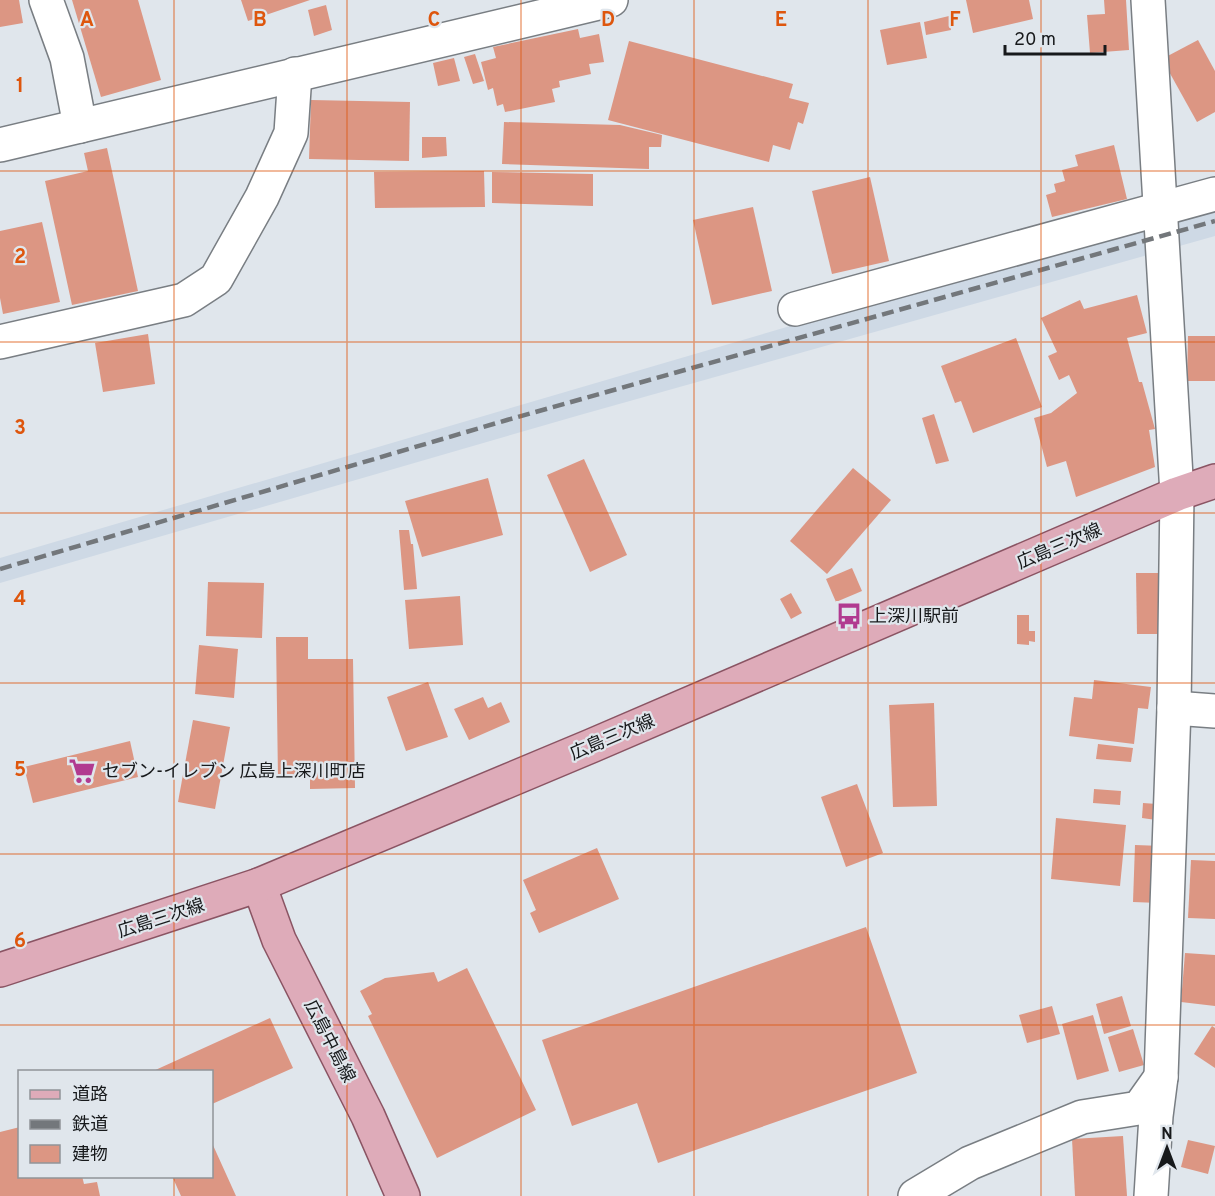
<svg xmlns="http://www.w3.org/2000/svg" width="1215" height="1196" font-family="Overpass,'Noto Sans JP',sans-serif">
	<rect width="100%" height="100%" fill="#e0e6ec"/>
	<path fill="#ced9e5" d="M1215,209V236L580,415L0,583V558L865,304Z"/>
	<g fill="#dc9683">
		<path d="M0,0H19L23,23L0,27Z"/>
		<path d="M72,0H138L161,80L101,97Z"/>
		<path d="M241,0H310L248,21Z"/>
		<path d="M966,0H1029L1033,19L973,33Z"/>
		<path d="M1104,0H1126L1129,50L1090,53L1087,15L1105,14Z"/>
		<path d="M326,5L332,30L314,36L308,10Z"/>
		<path d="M949,16L951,30L926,35L924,22Z"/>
		<path d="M920,22L927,58L887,65L880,30Z"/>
		<path d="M578,29L580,38L599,34L604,62L589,64L591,74L559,81L560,87L552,89L555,102L505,112L503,104L497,106L493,88L488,90L481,62L496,58L493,47Z"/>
		<path d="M1198,40L1215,71V112L1197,122L1162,59Z"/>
		<path d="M629,41L793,84L789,98L809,103L803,124L798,122L790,150L773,145L769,162L608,120Z"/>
		<path d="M475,54L484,81L473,84L464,57Z"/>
		<path d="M454,58L460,81L438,86L433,63Z"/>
		<path d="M311,100L410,102L409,161L309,159Z"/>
		<path d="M504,122L620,125L662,135L661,147H649V169L502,164Z"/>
		<path d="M422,137H446L447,156L422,158Z"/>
		<path d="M1114,145L1127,199L1052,217L1046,195L1056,192L1054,184L1065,181L1062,170L1078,166L1075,155Z"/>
		<path d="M107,148L138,291L72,305L45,181L88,171L84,153Z"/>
		<path d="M484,171L485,207L375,208L374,172Z"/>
		<path d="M492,172L593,174V206L492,203Z"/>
		<path d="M870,177L889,261L832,274L812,191Z"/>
		<path d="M753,207L772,291L712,305L693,220Z"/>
		<path d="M42,222L60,302L3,314L0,298V231Z"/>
		<path d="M1137,295L1147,333L1127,338L1139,382H1142L1155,429L1149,430L1155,467L1076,497L1066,461L1047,467L1034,418L1051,413L1077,393L1069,375L1059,380L1048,356L1057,352L1041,318L1080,300L1084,309Z"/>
		<path d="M148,334L155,384L103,392L95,343Z"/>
		<path d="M1188,336H1215V381H1187Z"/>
		<path d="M1016,338L1042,407L973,433L961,401L955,403L941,366Z"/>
		<path d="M934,414L949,461L936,464L922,418Z"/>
		<path d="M584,459L627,555L590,572L547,475Z"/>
		<path d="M853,468L891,500L827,574L790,541Z"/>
		<path d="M488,478L503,535L422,557L405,501Z"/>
		<path d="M399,530H409L411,544H413L417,589L404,590Z"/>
		<path d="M852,568L862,591L836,602L826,579Z"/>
		<path d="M1136,573H1165L1167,634H1137Z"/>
		<path d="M208,582L264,583L262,638L206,636Z"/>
		<path d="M791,593L802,613L791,619L780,599Z"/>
		<path d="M460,596L463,645L409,649L405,600Z"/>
		<path d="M1017,615H1029V631H1035V642L1029,641V645L1017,644Z"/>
		<path d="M276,637H308V659H353L355,788L310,789V778L278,779Z"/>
		<path d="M199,645L238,649L234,698L195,694Z"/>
		<path d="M1094,680L1151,687L1148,709L1138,708L1134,744L1069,736L1074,697L1092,699Z"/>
		<path d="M428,682L448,737L406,751L387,697Z"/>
		<path d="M483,697L488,708L501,702L510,722L469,740L454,709Z"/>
		<path d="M934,703L937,806L893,807L889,705Z"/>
		<path d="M193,720L230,727L215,809L178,802Z"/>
		<path d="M130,741L138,777L33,803L24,767Z"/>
		<path d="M1098,744L1133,748L1131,762L1096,759Z"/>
		<path d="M857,784L883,853L846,867L821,797Z"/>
		<path d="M1094,789L1121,791L1120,805L1093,803Z"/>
		<path d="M1143,803L1157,804L1156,820L1142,818Z"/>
		<path d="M1056,818L1126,825L1120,886L1051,879Z"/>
		<path d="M1135,845L1162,846L1159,903L1133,902Z"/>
		<path d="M597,848L619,899L539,933L530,913L536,910L523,880Z"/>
		<path d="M1191,860L1215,861V919L1188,918Z"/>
		<path d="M866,927L917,1073L658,1163L637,1103L572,1126L542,1040Z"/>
		<path d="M1185,953L1215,955V1006L1181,1002Z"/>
		<path d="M467,968L536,1110L437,1158L368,1016L372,1014L360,991L385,978L434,972L438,982Z"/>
		<path d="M1122,996L1131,1026L1104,1034L1096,1004Z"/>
		<path d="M1052,1006L1060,1034L1027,1043L1019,1015Z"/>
		<path d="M1093,1015L1109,1071L1077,1080L1062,1024Z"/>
		<path d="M270,1018L293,1068L212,1104V1072H151Z"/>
		<path d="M1212,1026L1215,1028V1068L1194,1054Z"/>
		<path d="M1133,1029L1144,1065L1119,1072L1108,1037Z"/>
		<path d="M20,1127V1176H82L84,1184L97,1182L100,1196H0V1132Z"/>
		<path d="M1123,1136L1127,1196H1075L1072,1139Z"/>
		<path d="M1188,1140L1215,1146L1208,1174L1181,1167Z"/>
		<path d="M212,1143L236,1196H181L172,1176H212Z"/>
	</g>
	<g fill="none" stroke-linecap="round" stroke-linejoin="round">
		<g stroke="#797e83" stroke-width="36">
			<g id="minor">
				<path d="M46,0L67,58L80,126"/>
				<path d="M1148,0L1177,494L1174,708L1161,1077L1156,1116L1151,1196"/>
				<path d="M0,145L611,0"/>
				<path d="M795,309L1215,194"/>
				<path d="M0,342L184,300L216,279L262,197L291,133L295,74"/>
				<path d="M1174,708L1215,711"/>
				<path d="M915,1196L970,1163L1082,1117L1139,1108L1161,1077"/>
			</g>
		</g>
		<g stroke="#8a5463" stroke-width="36">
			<g id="primary">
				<path d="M259,885L279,940L368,1116L403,1196"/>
				<path d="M0,970L259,885L591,746L1177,494L1215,481"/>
			</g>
		</g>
		<use href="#minor" stroke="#fff" stroke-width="33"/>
		<use href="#primary" stroke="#deabb9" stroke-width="33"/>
		<path stroke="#73777b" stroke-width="4.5" stroke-dasharray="12 6" stroke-linecap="butt" d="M0,569L507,420L1215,221"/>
	</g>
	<path fill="none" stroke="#de560d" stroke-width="1.5" stroke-opacity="0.55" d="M174,0V1072M347,0V1196M521,0V1196M694,0V1196M868,0V1196M1041,0V1196M0,171H1215M0,342H1215M0,513H1215M0,683H1215M0,854H1215M0,1025H1215M174,1176V1196"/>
	<defs>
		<g id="bus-bare" transform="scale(2.07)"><path d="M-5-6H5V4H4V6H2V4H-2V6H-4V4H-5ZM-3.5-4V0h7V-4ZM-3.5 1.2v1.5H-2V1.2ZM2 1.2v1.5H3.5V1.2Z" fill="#b13a90" stroke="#e0e6ec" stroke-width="2.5" paint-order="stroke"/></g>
		<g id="supermarket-bare" transform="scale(2.07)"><path d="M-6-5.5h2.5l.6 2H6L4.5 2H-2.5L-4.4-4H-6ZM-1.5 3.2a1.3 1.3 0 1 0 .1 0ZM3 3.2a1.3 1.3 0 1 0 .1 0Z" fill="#b13a90" stroke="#e0e6ec" stroke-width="2.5" paint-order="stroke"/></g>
	</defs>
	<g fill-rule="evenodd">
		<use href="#bus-bare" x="849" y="616"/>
		<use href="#supermarket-bare" x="82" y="771"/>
	</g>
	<g text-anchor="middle" stroke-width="4.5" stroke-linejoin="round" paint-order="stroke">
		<g font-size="18" fill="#17191b" stroke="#e0e6ec">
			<text transform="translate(1059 546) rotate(-23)" y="6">広島三次線</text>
			<text transform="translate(612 737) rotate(-23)" y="6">広島三次線</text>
			<text transform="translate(161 918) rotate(-18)" y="6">広島三次線</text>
			<text transform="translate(330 1041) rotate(63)" y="6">広島中島線</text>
		</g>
		<g font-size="18" fill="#17191b" stroke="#e0e6ec" text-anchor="start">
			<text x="869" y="622">上深川駅前</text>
			<text x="102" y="777">セブン-イレブン 広島上深川町店</text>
		</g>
	</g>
	<g font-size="20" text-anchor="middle" font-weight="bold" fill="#de560d" stroke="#e0e6ec" stroke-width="4.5" stroke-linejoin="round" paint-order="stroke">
		<text x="87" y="26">A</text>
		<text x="260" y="26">B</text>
		<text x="434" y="26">C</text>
		<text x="608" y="26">D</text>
		<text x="781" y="26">E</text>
		<text x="955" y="26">F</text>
		<text x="20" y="92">1</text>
		<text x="20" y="263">2</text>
		<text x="20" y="434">3</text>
		<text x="20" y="605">4</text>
		<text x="20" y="776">5</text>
		<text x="20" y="947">6</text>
	</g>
	<rect x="18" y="1070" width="195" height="108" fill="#e0e6ec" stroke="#909498" stroke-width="1.5"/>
	<rect x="30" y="1090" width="30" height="9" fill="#deabb9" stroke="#909498" stroke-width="1.5"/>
	<text x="72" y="1100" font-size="18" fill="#17191b">道路</text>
	<rect x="30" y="1120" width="30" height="9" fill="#73777b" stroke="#909498" stroke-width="1.5"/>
	<text x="72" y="1130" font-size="18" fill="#17191b">鉄道</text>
	<rect x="30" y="1145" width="30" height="18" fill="#dc9683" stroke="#909498" stroke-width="1.5"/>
	<text x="72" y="1160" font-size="18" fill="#17191b">建物</text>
	<g transform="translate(1167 1148)" stroke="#e0e6ec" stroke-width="4.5" paint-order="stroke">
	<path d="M0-4.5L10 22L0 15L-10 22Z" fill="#17191b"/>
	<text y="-9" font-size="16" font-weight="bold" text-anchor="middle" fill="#17191b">N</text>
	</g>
	<path d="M1005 45v9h100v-9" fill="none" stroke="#17191b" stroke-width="3"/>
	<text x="1014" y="45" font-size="18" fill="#17191b" stroke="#e0e6ec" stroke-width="4.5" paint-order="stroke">20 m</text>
</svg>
